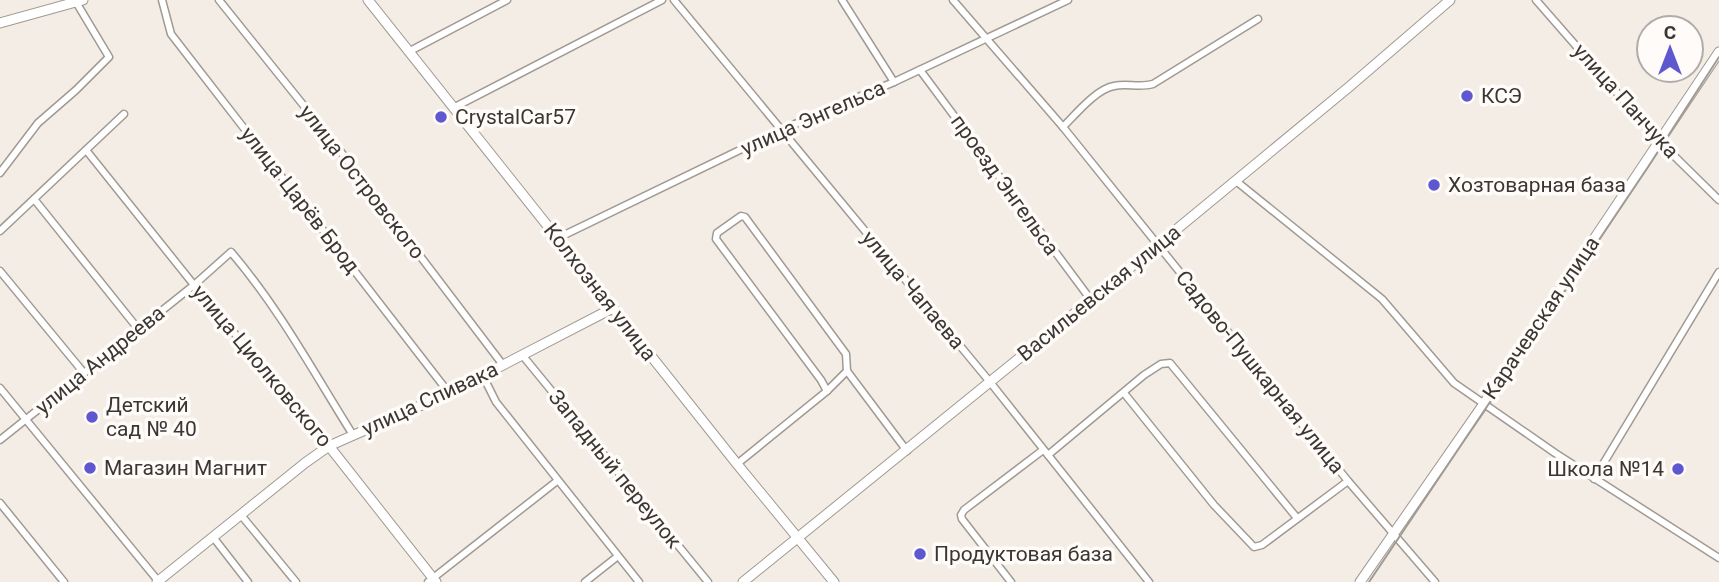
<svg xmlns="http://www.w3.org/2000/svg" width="1719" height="582" font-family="Roboto,sans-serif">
	<rect width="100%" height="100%" fill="#f4ede5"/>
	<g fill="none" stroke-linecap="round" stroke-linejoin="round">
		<g stroke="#a09a92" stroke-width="9">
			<g id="street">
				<path d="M162,0L171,34L449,393"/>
				<path d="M219,0L341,152L503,365"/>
				<path d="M674,0L990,382L1149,582"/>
				<path d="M842,0L894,82"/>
				<path d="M953,0L1063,127L1348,481L1435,582"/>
				<path d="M1536,0L1660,142L1719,200"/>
				<path d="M410,51L507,0"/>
				<path d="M920,70L1091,300"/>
				<path d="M455,107L662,0"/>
				<path d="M1063,127C1075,115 1096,89 1114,86C1127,83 1139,88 1153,84L1258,19"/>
				<path d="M86,150L194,285L329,446"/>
				<path d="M0,173L38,123L76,90L109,57L76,2"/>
				<path d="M1236,181L1382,299L1454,383L1555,453L1719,558"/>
				<path d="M34,199L139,330"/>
				<path d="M0,231L124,114"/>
				<path d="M558,238L781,130L894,82L1068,0"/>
				<path d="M0,271L84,373"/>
				<path d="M523,356L708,582"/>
				<path d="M483,376L496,402L639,582"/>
				<path d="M0,388L159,582"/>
				<path d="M827,391L847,371"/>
				<path d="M1124,393L1214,505L1254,547L1262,545L1348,481"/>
				<path d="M0,440L194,285L231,252C279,308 314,373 353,435"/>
				<path d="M1048,455L1144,375L1161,364L1170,363L1297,518"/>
				<path d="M737,464L827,391L821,380L716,239L717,233L741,216L745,217L846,354L847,371L907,451"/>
				<path d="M1594,479L1719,272"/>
				<path d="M0,503L64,582"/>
				<path d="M241,515L296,582"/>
				<path d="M213,537L248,582"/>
				<path d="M428,582L557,481"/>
				<path d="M585,582L618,556"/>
				<path d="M1011,582L962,519L961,515L964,510L1043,450"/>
			</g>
		</g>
		<g stroke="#a09a92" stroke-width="11">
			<g id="secondary">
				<path d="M368,0L737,464L834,582"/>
				<path d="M0,23L83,0"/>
				<path d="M329,446L436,582"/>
				<path d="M157,582L305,463L329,446L449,393L613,308"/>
				<path d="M743,582L1091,300L1349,87L1450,0"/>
				<path d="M1360,582L1483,405L1719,52"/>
			</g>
		</g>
		<use href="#street" stroke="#fff" stroke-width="6"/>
		<use href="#secondary" stroke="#fff" stroke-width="9"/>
		<path stroke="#a09b95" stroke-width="2" d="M1369,582L1648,167L1719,57"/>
	</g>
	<g fill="#5f57d0" stroke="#fefbf8" stroke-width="2.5">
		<circle cx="1467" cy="96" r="7"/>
		<circle cx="441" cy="117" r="7"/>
		<circle cx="1434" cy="185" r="7"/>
		<circle cx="92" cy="417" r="7"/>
		<circle cx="90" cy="468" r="7"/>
		<circle cx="1678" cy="469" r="7"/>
		<circle cx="920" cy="554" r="7"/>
	</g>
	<g text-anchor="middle" stroke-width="7" stroke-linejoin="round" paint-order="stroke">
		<g font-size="21" fill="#393633" stroke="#fefbf8" text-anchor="start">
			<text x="1481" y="103">КСЭ</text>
			<text x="455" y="124">CrystalCar57</text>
			<text x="1448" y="192">Хозтоварная база</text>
			<text x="106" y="412">Детский<tspan x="106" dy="24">сад № 40</tspan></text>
			<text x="104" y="475">Магазин Магнит</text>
			<text x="1664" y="476" text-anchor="end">Школа №14</text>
			<text x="934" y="561">Продуктовая база</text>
		</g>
		<g font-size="21" fill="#393633" stroke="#fefbf8">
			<text transform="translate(1626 101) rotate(48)" y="7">улица Панчука</text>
			<text transform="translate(813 118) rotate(-24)" y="7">улица Энгельса</text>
			<text transform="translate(362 182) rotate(52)" y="7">улица Островского</text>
			<text transform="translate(1005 185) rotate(54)" y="7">проезд Энгельса</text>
			<text transform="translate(300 200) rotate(52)" y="7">улица Царёв Брод</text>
			<text transform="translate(913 290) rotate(50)" y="7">улица Чапаева</text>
			<text transform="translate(600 292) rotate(52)" y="7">Колхозная улица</text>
			<text transform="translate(1099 293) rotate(-39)" y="7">Васильевская улица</text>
			<text transform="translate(1541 318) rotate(-56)" y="7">Карачевская улица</text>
			<text transform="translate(100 360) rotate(-39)" y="7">улица Андреева</text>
			<text transform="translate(262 366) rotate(50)" y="7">улица Циолковского</text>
			<text transform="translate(1260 372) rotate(51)" y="7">Садово-Пушкарная улица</text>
			<text transform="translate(430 399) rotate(-25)" y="7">улица Спивака</text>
			<text transform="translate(615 469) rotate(51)" y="7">Западный переулок</text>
		</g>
	</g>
	<g transform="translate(1670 49)"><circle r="33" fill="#fefbf8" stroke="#afaca9" stroke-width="2"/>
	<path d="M0-5L12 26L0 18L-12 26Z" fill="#5f57d0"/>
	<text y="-10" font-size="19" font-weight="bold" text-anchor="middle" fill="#393633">С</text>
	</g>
</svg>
